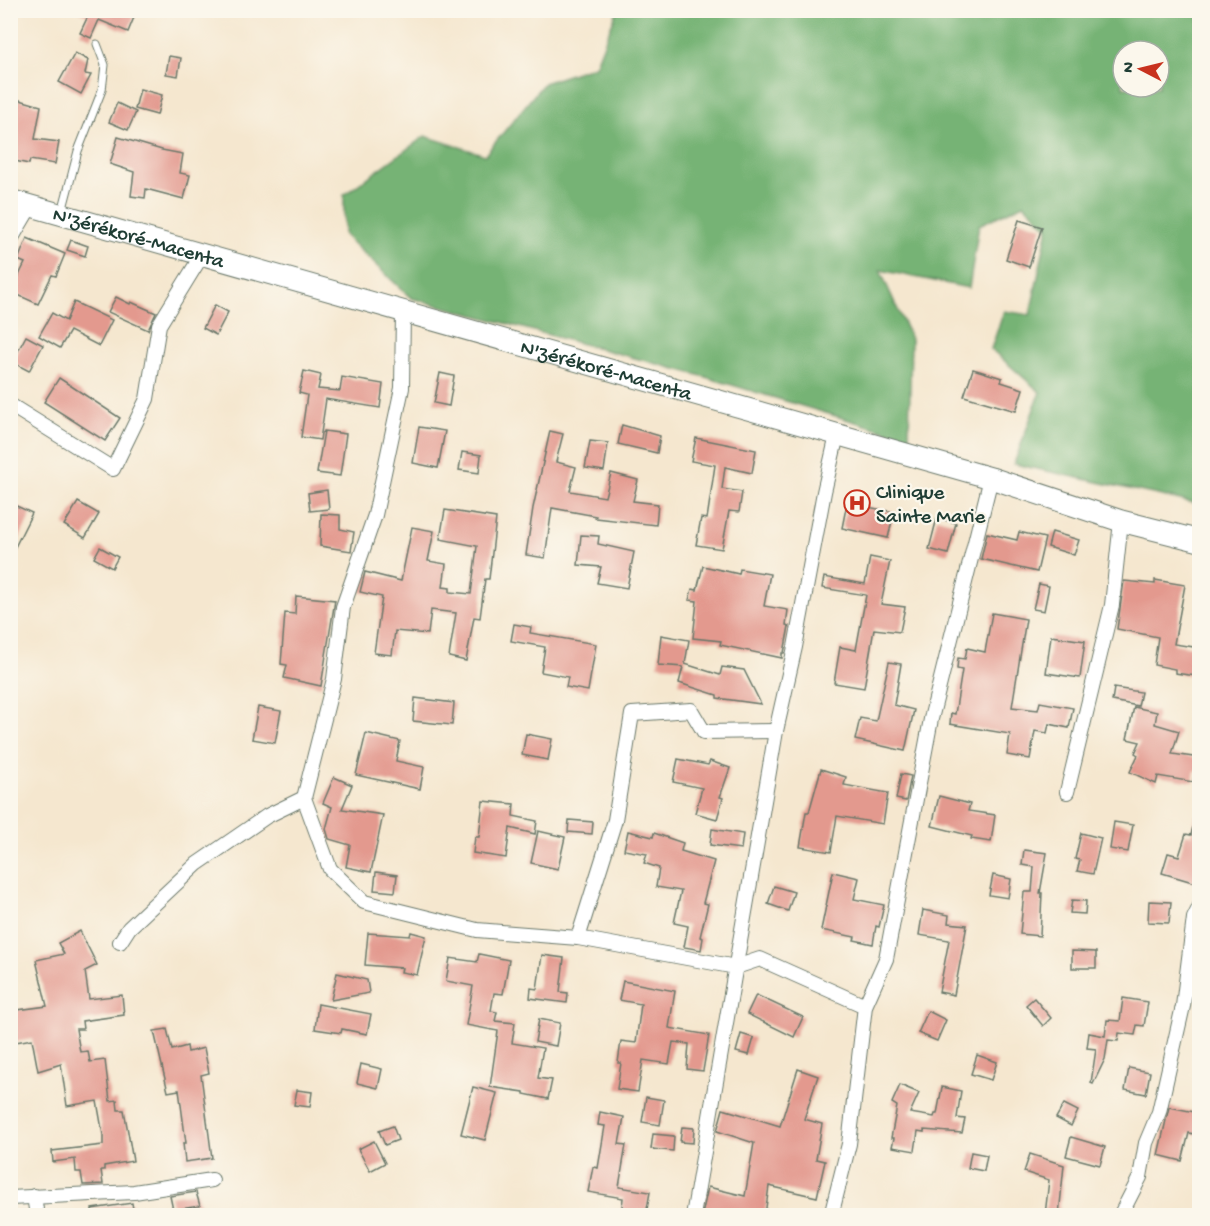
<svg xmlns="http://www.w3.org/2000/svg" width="1210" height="1226" font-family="'Gochi Hand',sans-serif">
	<rect width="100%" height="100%" fill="#fbf7ec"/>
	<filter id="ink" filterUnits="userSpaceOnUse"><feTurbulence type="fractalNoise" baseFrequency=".0167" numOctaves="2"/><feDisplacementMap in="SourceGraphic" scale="12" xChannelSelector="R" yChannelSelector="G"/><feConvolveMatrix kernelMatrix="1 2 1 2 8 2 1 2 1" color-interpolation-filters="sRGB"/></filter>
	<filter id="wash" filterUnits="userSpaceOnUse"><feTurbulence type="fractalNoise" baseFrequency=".008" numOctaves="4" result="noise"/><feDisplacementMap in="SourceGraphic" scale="24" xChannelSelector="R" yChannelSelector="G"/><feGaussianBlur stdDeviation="1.35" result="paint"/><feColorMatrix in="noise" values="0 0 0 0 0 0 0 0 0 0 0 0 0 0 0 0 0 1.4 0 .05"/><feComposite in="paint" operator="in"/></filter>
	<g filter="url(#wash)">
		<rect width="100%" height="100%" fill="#f5e7cf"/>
		<path fill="#76b374" stroke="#4a7854" stroke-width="1.5" fill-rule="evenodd" d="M617,11H1199V504L1014,464L1040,392L991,349L1004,311L1030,315L1048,228L1024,204L979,225L969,288L880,270L911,339L909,438L702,376L411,298L344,235V195L425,136L485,155L544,83L595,66ZM1123,51H1159V87H1123Z"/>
		<g id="blocks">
			<g fill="#e3998e">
				<path d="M76,10H137L128,32L99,20L91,38L80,33L88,16Z"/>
				<path d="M75,53L88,60L85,74L91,75L81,94L59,82Z"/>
				<path d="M169,56L181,58L178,76L166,74Z"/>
				<path d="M140,89L162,95L157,115L135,109Z"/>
				<path d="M13,98L41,106L35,139L59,142L55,164L30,160L29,164L10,160V113Z"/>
				<path d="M117,103L136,112L128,130L109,122Z"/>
				<path d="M118,137L162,150L183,154L180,173L190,175L184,199L146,189L145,198L131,196L134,172L110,164Z"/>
				<path d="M1019,220L1042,227L1029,267L1006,259Z"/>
				<path d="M27,238L65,254L56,276L52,275L38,304L11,292L25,263L18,260Z"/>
				<path d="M71,240L88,246L85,256L67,250Z"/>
				<path d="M116,297L130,304L131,302L156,313L148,330L108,312Z"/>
				<path d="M74,302L112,320L99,346L70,331L60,348L39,336L52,313L66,321Z"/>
				<path d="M215,305L228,312L216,335L203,328Z"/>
				<path d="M26,336L43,345L29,371L12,362Z"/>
				<path d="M973,369L1002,378L1001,382L1023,389L1016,411L964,396Z"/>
				<path d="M304,371L321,375L318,389L340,391L342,377L383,384L380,408L326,399L320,440L301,437L307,395L299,393Z"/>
				<path d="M440,373L454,376L449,406L434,403Z"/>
				<path d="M59,378L120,418L105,441L44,402Z"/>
				<path d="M622,425L660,436L657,453L618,444Z"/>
				<path d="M419,427L445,431L438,468L413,463Z"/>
				<path d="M324,431L346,434L340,476L317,473Z"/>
				<path d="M550,431L563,434L556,462L576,467L570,491L605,497L611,473L638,480L633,501L658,504L656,525L595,518L596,516L552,508L545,558L526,555L533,508Z"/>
				<path d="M696,438L756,450L752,473L725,467L722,489L742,492L739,512L729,511L722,549L696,545L701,518L707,519L715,465L691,461Z"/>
				<path d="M590,441L608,443L604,471L585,468Z"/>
				<path d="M462,452L481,455L479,473L459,470Z"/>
				<path d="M327,490L329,509L310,511L308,493Z"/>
				<path d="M78,502L99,514L85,538L64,525Z"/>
				<path d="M10,503L32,513L10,557Z"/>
				<path d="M847,503L894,512L888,538L842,528Z"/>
				<path d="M445,510L496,518L489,579H485L480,618L474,617L466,661L449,657L456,613L431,610L428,634L395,631L392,655L374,653L382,597L360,592L365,572L401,581L412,527L434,531L428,561L446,564L443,587L450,588V592L471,594L477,546L440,539Z"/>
				<path d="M321,514L340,515V529L354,532L351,551L320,546Z"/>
				<path d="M937,518L956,523L948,554L929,549Z"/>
				<path d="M1019,532L1045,538L1037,572L981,559L987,533L1017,540Z"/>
				<path d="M1052,532L1079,540L1074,555L1048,547Z"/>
				<path d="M581,535L599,536L598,544L634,552L627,588L597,583L601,567L578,565Z"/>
				<path d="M100,547L118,557L112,568L94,558Z"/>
				<path d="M870,557L890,561L881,604L905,607L900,632L874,629L864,688L834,683L840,647L856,650L866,595L822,588L824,577L865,584Z"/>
				<path d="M703,566L739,574L740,569L770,574L764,606L788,610L786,625L789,626L784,653H782V658L720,645L721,641L693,638L697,601L689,600L692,589L697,590Z"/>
				<path d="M1155,580L1185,585L1174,644L1200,648L1196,676L1175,673V669L1154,665L1158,637L1117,629L1124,581L1155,584Z"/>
				<path d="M1039,584L1049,586L1044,611L1033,609Z"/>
				<path d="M296,596L335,600L321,686L284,678L287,665L281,664L285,613L295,614Z"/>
				<path d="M992,613L1026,619L1012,707L1038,710L1040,702L1073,708L1069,728L1049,724L1047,733L1035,731L1030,759L1007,755L1010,734L950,724L951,713L955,714L962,670L957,669L958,658L965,659L967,648L985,652Z"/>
				<path d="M514,624L531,627L530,633L596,644L588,691L566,687L568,677L541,672L545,647L511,641Z"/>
				<path d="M661,635L689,640L685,664L720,675L722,667L744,670L761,704L717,698V695L679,683L683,667L658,665Z"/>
				<path d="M1051,636L1085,641L1080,678L1046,673Z"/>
				<path d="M889,662L901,664L894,705L914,710L905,751L855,740L860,718L876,721Z"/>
				<path d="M1114,688L1141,692L1138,706L1112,701Z"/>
				<path d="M415,698L454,703L452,725L413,721Z"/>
				<path d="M258,707L281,711L275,743L252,739Z"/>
				<path d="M1134,707L1157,712L1155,724L1179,731L1172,754L1200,758V771L1195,770L1193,782L1158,776L1156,784L1130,772L1138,755L1135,753L1140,742L1127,739Z"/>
				<path d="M366,733L400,741L396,761L424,767L420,789L356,775Z"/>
				<path d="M526,734L552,739L548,760L522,755Z"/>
				<path d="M678,759L708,765L710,761L730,768L720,797L723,798L717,819L695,813L702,788L673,782Z"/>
				<path d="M821,769L846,777L844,785L888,793L883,824L837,816L831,852L800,847L806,812H809Z"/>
				<path d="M901,774L911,776L906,801L896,799Z"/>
				<path d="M334,777L352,785L342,809L383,815L371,872L346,867L350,845L329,839L326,829L332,807L323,803Z"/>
				<path d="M939,796L970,804L968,811L995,815L991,842L971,839L972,836L932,826Z"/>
				<path d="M483,801L514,804L513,816L537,821L535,834L510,828L506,858L473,853L475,837H479Z"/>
				<path d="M1196,815H1200V872L1196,883L1162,873L1168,853L1179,856L1186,834L1191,835Z"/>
				<path d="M569,820L593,822L592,834L568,832Z"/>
				<path d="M1114,822L1133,825L1128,852L1110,849Z"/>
				<path d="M712,829L743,834L741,849L710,845Z"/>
				<path d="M538,831L565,837L558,869L531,863Z"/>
				<path d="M628,831L653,837L654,833L683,843L681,851L714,861L703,903L708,904L700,937L703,938L701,950L684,947L688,926L674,923L681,891L656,887L659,868L644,863L647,854L624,850Z"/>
				<path d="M1081,833L1101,838L1093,874L1077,871L1080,860L1075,859Z"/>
				<path d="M1024,850L1047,853L1040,893H1042L1040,936L1020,934L1024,892H1032L1034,867L1022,865Z"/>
				<path d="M376,872L397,875L395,892L374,890Z"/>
				<path d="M833,872L859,878L854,899L884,905L879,927L876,926L873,944L854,940L855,937L821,930Z"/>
				<path d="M993,875L1011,879L1008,898L989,895Z"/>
				<path d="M774,886L794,892L788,911L768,904Z"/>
				<path d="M1072,900L1086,901L1085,914L1070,913Z"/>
				<path d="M1149,901L1171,902L1169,923L1148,922Z"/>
				<path d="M923,910L949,915L948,923L967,925L954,995L939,992L949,940L919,935Z"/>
				<path d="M80,931L97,965L85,971L89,999L122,995L124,1015L82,1021L83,1029H76L80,1052L88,1051L90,1062L105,1060L110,1101L117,1100L118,1110H124L128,1132L133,1161L104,1166V1170H101L103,1184L83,1185L81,1172H76L75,1159L53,1162L52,1151L103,1145V1135L97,1101L67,1106L61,1064L38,1071L32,1039L10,1043V1011L47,1006L36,960L64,954L58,943Z"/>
				<path d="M411,932L426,936L417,975L401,972L402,968L365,965L368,933L410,936Z"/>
				<path d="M1072,951L1096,952V968H1072Z"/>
				<path d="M479,954L509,960L503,994L494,993L491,1011L497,1012L495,1021L515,1023L512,1043L543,1048L538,1078L552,1080L548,1099L524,1094V1092L490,1087L498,1031L466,1025L473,986L446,981L450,958L477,962Z"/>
				<path d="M542,955L564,958L560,992L568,993L567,1003L530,998L531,988L537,989Z"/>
				<path d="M337,973L367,980L369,993L331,1000Z"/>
				<path d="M623,981L675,991L669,1028L709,1035L703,1071L687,1069L689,1044L673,1042L669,1064L643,1060L638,1092L617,1089L621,1063H618L621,1041L636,1043L641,1004L619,1000Z"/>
				<path d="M756,995L803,1017L794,1037L747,1014Z"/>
				<path d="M1034,998L1051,1018L1043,1026L1026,1005Z"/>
				<path d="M1123,998L1148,1002L1144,1026L1137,1025L1135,1035L1119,1033L1118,1041L1108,1040L1105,1059L1093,1084L1091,1083L1096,1049L1087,1048L1089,1033L1105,1036L1107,1020L1120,1021Z"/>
				<path d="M318,1004L371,1014L367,1034L342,1029L341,1033L315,1029Z"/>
				<path d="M928,1011L946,1020L937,1041L918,1033Z"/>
				<path d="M539,1019L560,1023L556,1046L535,1042Z"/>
				<path d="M167,1029L172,1050L187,1046L188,1052L204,1048L209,1073L201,1075L212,1158L185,1162L183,1143H186L179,1090L168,1092L154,1031Z"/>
				<path d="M741,1034L754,1038L749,1055L736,1052Z"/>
				<path d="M977,1055L997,1062L991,1080L971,1074Z"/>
				<path d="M361,1064L382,1069L378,1088L357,1083Z"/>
				<path d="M1129,1068L1150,1072L1146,1094L1125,1090Z"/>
				<path d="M798,1069L818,1076L804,1119L822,1124L816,1159L825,1161L817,1197L769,1186L765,1215H702L708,1187L745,1196L754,1143L717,1131L723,1109L780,1126Z"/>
				<path d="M900,1085L919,1093L910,1113L934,1117L935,1114H937L942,1087L961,1091L957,1118L965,1119L962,1133L924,1130V1132L918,1131L915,1151L892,1147L894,1138H891L897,1106L892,1103Z"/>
				<path d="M473,1087L497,1093L485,1140L461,1134Z"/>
				<path d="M297,1090L312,1092L310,1107L294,1105Z"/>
				<path d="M646,1097L664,1100L660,1125L642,1122Z"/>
				<path d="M1064,1104L1078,1111L1071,1126L1056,1118Z"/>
				<path d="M1169,1107L1200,1113L1198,1135L1189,1133L1182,1161L1158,1155Z"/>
				<path d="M600,1112L624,1117L619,1144L626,1145L619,1187L650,1192L646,1215H621L623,1198L588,1192L593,1167L598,1168L605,1126L598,1125Z"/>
				<path d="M393,1126L398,1140L385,1145L379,1131Z"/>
				<path d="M682,1127L694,1128L693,1143L680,1142Z"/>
				<path d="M653,1134L674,1136L673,1151L651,1149Z"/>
				<path d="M1071,1137L1105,1147L1100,1165L1066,1156Z"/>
				<path d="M374,1141L385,1163L370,1171L358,1149Z"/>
				<path d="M971,1152L987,1155L984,1171L968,1168Z"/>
				<path d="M1030,1154L1064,1165L1059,1215H1045L1049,1180L1024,1172Z"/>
				<path d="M196,1192L200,1206L173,1210L170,1196Z"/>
				<path d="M132,1203L134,1215H92V1209Z"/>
			</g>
		</g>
	</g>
	<g filter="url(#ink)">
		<use href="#blocks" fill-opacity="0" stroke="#6a786a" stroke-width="1.5"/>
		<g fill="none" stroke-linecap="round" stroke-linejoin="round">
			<g stroke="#6a786a" stroke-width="9">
				<path id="service" d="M62,212L78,151L102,90L105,65L97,44"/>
			</g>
			<g stroke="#6a786a" stroke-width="16">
				<g id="minor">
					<path d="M10,241L30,207"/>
					<path d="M403,311L402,388L375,515L343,607L334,679L304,798L330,869L364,902L477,930L578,938L736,967L760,959L865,1006"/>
					<path d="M10,405L113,469L147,399L159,325L202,255"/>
					<path d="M1067,792L1112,605L1121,521"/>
					<path d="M578,938L615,820L632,714L691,710L704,732L776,731"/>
					<path d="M120,942L129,928L197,864L267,816L304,798"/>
					<path d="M34,1196L37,1216"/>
					<path d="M10,1198L134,1192L212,1180"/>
					<path d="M693,1216L776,731L795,647L824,492L837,435"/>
					<path d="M831,1216L849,1144L865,1006L886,959L931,719L991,478"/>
					<path d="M1120,1216L1140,1177L1146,1143L1159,1112L1183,1006L1194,918L1200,906"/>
				</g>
			</g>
			<g stroke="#6a786a" stroke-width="23">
				<g id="trunk">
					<path id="s1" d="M10,200L991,478L1121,521L1200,541"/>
				</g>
			</g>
			<use href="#service" stroke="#fff" stroke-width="7"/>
			<use href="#minor" stroke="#fff" stroke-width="14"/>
			<use href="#trunk" stroke="#fff" stroke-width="21"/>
		</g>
	</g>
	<defs>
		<g id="hospital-ring" transform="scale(1.35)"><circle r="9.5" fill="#fbf7ec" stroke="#c8321e" stroke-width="1.5"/><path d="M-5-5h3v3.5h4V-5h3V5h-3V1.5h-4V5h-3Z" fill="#c8321e"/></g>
	</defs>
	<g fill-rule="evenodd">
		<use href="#hospital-ring" x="857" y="503"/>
	</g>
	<g text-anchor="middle" stroke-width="4.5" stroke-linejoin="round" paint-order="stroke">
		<g font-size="21" fill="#1f3d34" stroke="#fbf7ec">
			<text dy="7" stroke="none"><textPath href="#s1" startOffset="134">N'zérékoré-Macenta</textPath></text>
			<text dy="7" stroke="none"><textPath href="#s1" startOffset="620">N'zérékoré-Macenta</textPath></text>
		</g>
		<g font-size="21" fill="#1f3d34" stroke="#fbf7ec" text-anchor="start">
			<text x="876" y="498">Clinique<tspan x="876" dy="24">Sainte Marie</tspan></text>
		</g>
	</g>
	<rect width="1210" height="1226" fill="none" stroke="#fbf7ec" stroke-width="36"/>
	<g transform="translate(1141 69) rotate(277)"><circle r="28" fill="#fbf7ec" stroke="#a3ada2" stroke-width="1.5"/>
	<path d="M0-4.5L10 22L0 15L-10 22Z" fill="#c8321e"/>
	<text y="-9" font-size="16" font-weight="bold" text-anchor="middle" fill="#1f3d34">N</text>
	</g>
</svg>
